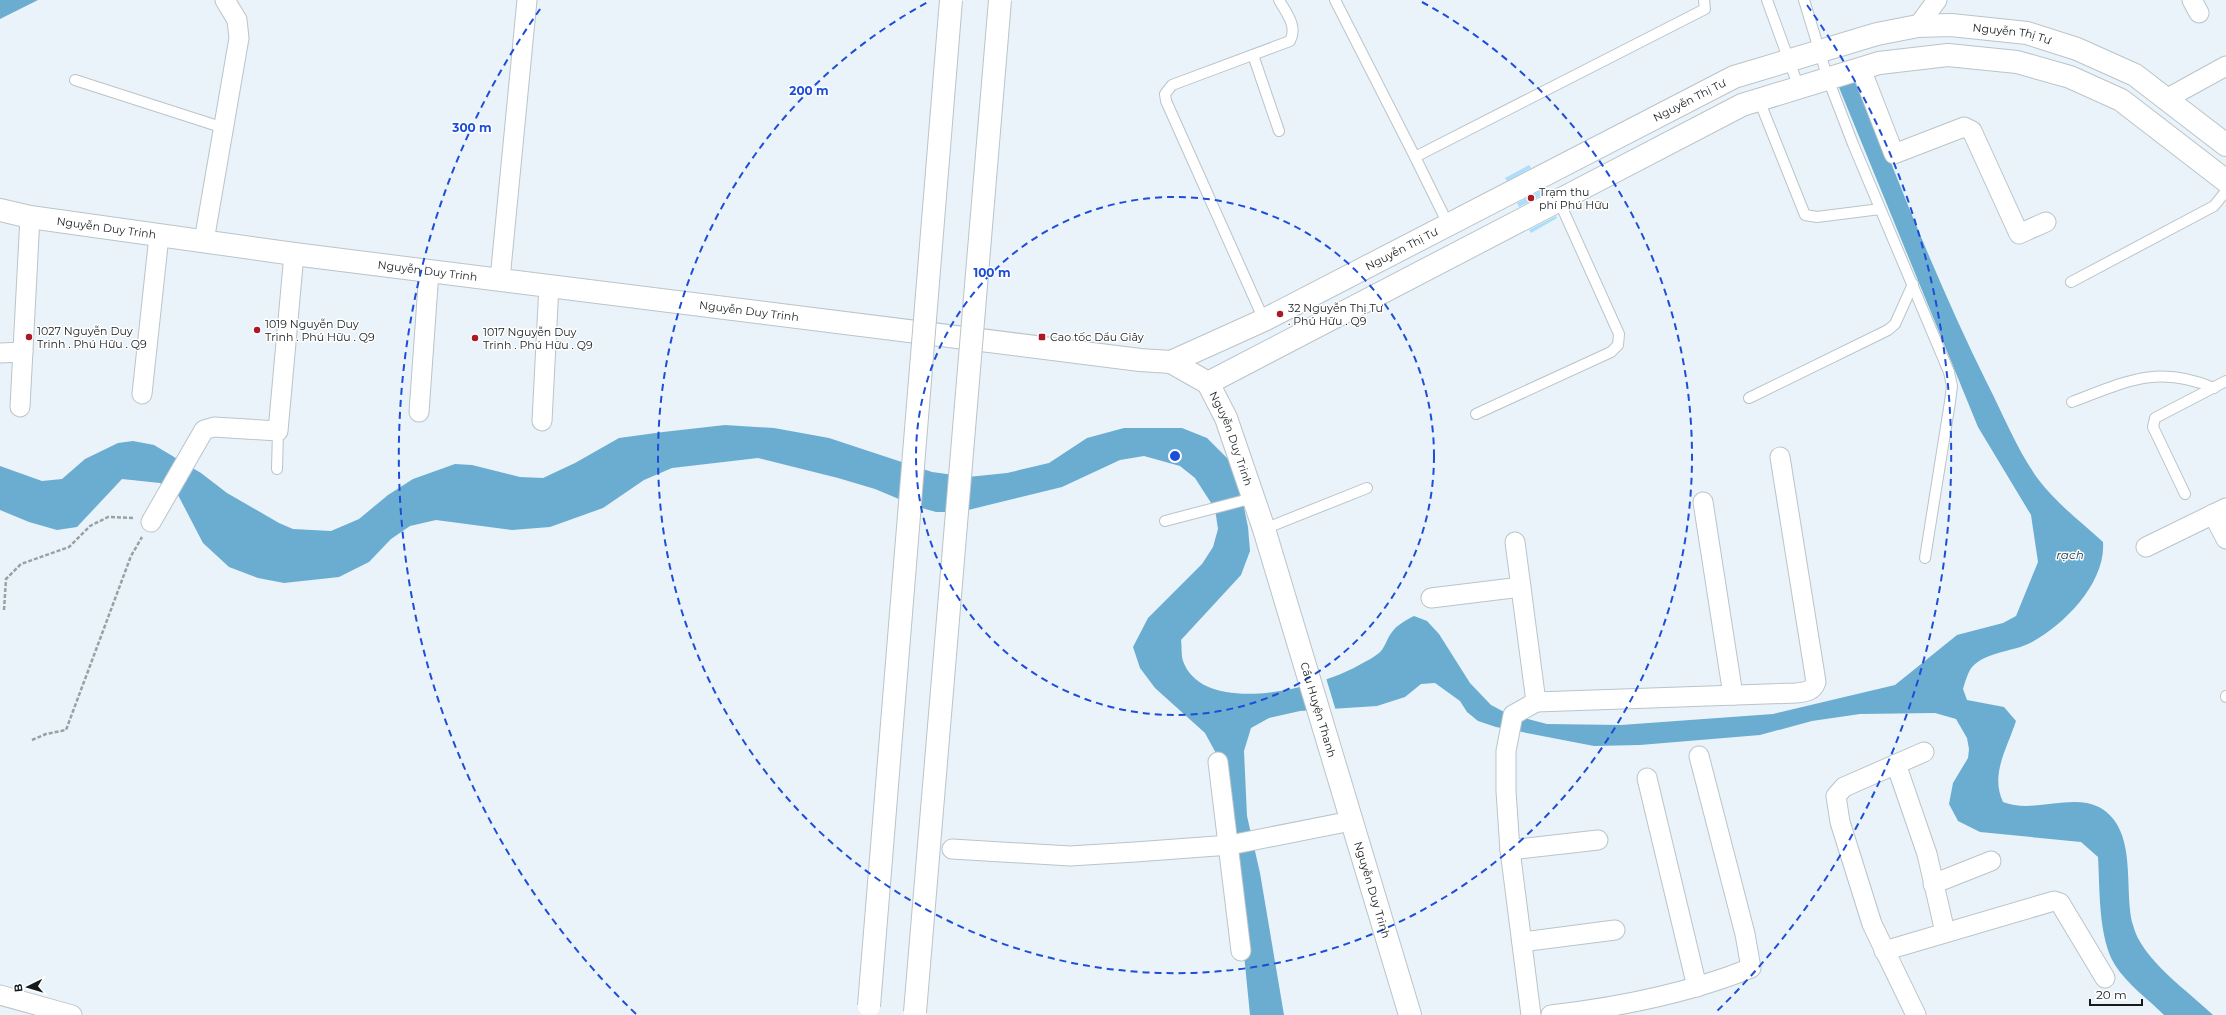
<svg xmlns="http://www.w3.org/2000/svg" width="2226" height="1015" font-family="Montserrat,sans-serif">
	<rect width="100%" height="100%" fill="#e9f3f9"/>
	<g fill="#6aadd1">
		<path d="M0,0H38L0,19Z"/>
		<path d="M1858,77C1897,180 1938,284 1987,383C2003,414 2017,450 2038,479C2057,504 2080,521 2103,542C2106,582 2065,624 2032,642C2014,652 1987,651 1972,667C1968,672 1965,682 1963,689L1967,700L2004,707L2016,721C2007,749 1990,774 2003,802C2033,814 2071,793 2099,807C2139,829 2123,889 2133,925C2141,959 2188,991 2213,1015H2164C2148,999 2127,984 2115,965C2098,937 2100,889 2098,857L2081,842L1980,832L1958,821L1949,804L1953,783L1968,758L1969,749L1967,738L1956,719L1935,713L1860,714L1812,721L1760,735L1640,745L1594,746L1496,727L1478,721L1467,712L1460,701L1435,683L1421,684L1405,697L1377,706L1300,711L1269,718L1251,728L1244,751L1247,816L1260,873L1284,1015H1250L1240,914L1218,757L1205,733L1155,688L1140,668L1133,647L1148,618L1202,564L1213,547L1218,529L1215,509L1195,478L1180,466L1144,456L1120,460L1062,487L960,512H936L918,507L875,489L838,478L758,458L672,468L644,480L603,508L550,527L512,530L436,520L410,526L391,539L369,562L339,577L284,583L258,578L229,567L203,543L178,495L160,483L122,479L77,527L57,530L29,522L0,510V466L42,481L62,479L85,459L118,443L133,441L154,445L201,473L227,493L279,523L293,529L331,531L359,519L388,495L413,479L455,464L472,465L520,477L543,478L575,463L619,438L663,432L725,425L774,428L829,438L932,472L968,477L1007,473L1049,463L1087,438L1124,428H1182L1207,438L1229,460L1240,488L1248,527L1250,551L1241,575L1181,640C1182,646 1181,655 1183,661C1204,719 1323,687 1361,664C1367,661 1374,657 1379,653C1385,648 1387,638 1392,632C1397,625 1406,620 1414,616L1427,621L1439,634L1470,683L1491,705L1508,714L1547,724L1621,725L1773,714L1895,685L1957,635L2003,623L2016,616L2038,562L2031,515L1978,427L1838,85Z"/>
	</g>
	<path fill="#e9f3f9" d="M1326,678L1336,711L1314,712L1306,684Z"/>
	<g fill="#a9defd">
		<path d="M1529,165L1531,168L1507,181L1505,178Z"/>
		<path d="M1542,190L1544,194L1519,207L1517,203Z"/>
		<path d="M1556,216L1557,218L1531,233L1529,230Z"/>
	</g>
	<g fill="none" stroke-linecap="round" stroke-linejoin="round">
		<g stroke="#bac4c9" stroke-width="12">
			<g id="lane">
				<path d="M1335,0L1415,157L1705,9L1704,0"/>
				<path d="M1767,0L1799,88"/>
				<path d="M1804,0L1828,79L1853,144L1949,372L1952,386L1950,402L1925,558"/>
				<path d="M1253,55L1279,131"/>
				<path d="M75,80L224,128"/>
				<path d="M1759,100L1805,215L1817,217L1880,209"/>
				<path d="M1415,157L1448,224"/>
				<path d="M2071,282L2214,206L2226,191"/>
				<path d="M1264,320L1166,101L1165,94L1172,85L1290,41C1298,26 1286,13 1279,0"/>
				<path d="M1749,398L1888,330L1895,324L1913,284"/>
				<path d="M2072,402C2125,382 2157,364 2214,388"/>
				<path d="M1476,414L1611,352L1618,345L1619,334L1559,201"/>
				<path d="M277,469L278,431"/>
				<path d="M2185,494L2153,427L2155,418L2226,381"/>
				<path d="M1165,521L1253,498"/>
				<path d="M1264,529L1367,488"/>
				<path d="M2226,696V697"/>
			</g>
		</g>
		<g stroke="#bac4c9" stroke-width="21">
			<g id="street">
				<path d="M2192,0L2199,13"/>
				<path d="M1918,26L1937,0"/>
				<path d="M1861,69L1894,154L1964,127L1972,131L2019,234L2046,222"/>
				<path d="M2166,99L2226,66"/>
				<path d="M204,241L239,38L237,20L225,0"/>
				<path d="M500,279L527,0"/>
				<path d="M0,353L23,352"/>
				<path d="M142,394L159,236"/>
				<path d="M20,407L30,217"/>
				<path d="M419,412L429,271"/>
				<path d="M542,421L549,285"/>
				<path d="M1703,502L1733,695"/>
				<path d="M2213,514L2226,539"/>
				<path d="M151,522L204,430L214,427L278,431L294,254"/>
				<path d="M1515,542L1536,702L1513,715L1506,751V791L1510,850L1531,1015"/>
				<path d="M2146,547L2226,508"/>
				<path d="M1431,598L1521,587"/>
				<path d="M1536,702L1796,693C1806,692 1813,691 1816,682L1780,457"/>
				<path d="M1218,762L1241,951"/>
				<path d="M1896,764L1927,854L1945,932"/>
				<path d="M1647,778L1697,987"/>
				<path d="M952,849L1070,856L1135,852L1230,845L1351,821"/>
				<path d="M1510,850L1598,840"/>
				<path d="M1933,884L1991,861"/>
				<path d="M1522,942L1615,930"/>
				<path d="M1884,951L2054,901L2060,903L2105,978"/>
				<path d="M0,995L72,1015"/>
				<path d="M1551,1015C1619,1007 1687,994 1751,968L1745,934L1699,756"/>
				<path d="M1916,1015L1872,924L1840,822L1836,796L1844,787L1924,752"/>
			</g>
		</g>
		<g stroke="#bac4c9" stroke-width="24">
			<g id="secondary">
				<path id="s1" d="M0,210L30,217L294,254L1140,360L1171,362L1208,383L1226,418L1264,529L1410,1015"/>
				<path id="s2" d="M1171,362L1264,320L1734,77L1877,34L1918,26L1951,25L2027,33L2077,49L2135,75L2226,145"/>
				<path d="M1208,383L1742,105L1879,63L1948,55L2017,62L2070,77L2121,100L2226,181"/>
			</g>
		</g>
		<g stroke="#9aa1a5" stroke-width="2.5" stroke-dasharray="4 2" stroke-linecap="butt">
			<path d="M4,610L6,579L21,564L69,547L90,526L108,517L135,518"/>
			<path d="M32,740L46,734L66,730L131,556L142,537"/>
		</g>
		<use href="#lane" stroke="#fff" stroke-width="10"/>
		<use href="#street" stroke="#fff" stroke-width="19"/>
		<use href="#secondary" stroke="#fff" stroke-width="22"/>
		<g stroke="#bac4c9" stroke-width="24" stroke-linecap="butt">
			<g id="highway-bridge">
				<path d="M869,1006L951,0"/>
				<path d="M915,1012L1000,0"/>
			</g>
		</g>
		<use href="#highway-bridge" stroke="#fff" stroke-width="22"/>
	</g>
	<g fill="none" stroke="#1d4ed8" stroke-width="2" stroke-dasharray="7 5">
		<circle cx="1175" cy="456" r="259"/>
		<path d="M1422 2A517 517 0 1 1 928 2"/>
		<path d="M636 1014A776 776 0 0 1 543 5M1807 5A776 776 0 0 1 1714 1014"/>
	</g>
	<g fill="#ac1826" stroke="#fff" stroke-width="1.5">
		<circle cx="1531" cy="198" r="4"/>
		<circle cx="1280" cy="314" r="4"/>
		<circle cx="257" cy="330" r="4"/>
		<circle cx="29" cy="337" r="4"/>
		<rect x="1038" y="333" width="8" height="8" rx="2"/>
		<circle cx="475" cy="338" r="4"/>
	</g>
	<g text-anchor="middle" stroke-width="3" stroke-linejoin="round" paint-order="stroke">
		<g font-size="11" fill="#181b1d" stroke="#fff">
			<text dy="4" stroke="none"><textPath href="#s2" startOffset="917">Nguyễn Thị Tư</textPath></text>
			<text dy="4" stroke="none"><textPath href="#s2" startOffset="581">Nguyễn Thị Tư</textPath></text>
			<text dy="4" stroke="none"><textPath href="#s1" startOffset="108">Nguyễn Duy Trinh</textPath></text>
			<text dy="4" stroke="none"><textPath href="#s2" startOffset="257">Nguyễn Thị Tư</textPath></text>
			<text dy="4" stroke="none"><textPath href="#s1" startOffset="432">Nguyễn Duy Trinh</textPath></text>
			<text dy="4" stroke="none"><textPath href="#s1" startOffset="756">Nguyễn Duy Trinh</textPath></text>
			<text dy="4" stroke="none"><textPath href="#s1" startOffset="1284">Nguyễn Duy Trinh</textPath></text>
			<text dy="4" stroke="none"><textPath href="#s1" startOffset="1569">Cầu Huyện Thanh</textPath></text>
			<text dy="4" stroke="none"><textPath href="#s1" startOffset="1757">Nguyễn Duy Trinh</textPath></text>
		</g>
		<g font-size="11" fill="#181b1d" stroke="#fff" text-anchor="start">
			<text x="1539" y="196">Trạm thu<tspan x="1539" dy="13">phí Phú Hữu</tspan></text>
			<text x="1288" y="312">32 Nguyễn Thị Tư<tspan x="1288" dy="13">. Phú Hữu . Q9</tspan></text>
			<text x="265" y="328">1019 Nguyễn Duy<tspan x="265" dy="13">Trinh . Phú Hữu . Q9</tspan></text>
			<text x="37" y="335">1027 Nguyễn Duy<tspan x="37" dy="13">Trinh . Phú Hữu . Q9</tspan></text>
			<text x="483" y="336">1017 Nguyễn Duy<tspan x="483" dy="13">Trinh . Phú Hữu . Q9</tspan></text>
			<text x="1050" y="341">Cao tốc Dầu Giây</text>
		</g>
		<g font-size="12" font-style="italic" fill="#173646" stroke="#fff">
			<text x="2070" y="559">rạch</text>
		</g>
	</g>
	<circle cx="1175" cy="456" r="6" fill="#1d4ed8" stroke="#fff" stroke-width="2"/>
	<g font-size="12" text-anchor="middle" font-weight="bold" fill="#1d4ed8" stroke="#fff" stroke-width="3" stroke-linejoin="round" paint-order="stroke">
		<text x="809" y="95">200 m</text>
		<text x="472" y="132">300 m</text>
		<text x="992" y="277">100 m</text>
	</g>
	<g transform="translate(28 987) rotate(265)" stroke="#ffffff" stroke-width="3" paint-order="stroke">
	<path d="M0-3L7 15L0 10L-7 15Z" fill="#181b1d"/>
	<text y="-6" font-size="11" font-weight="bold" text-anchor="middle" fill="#181b1d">B</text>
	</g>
	<path d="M2090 999v6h52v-6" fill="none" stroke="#181b1d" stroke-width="2"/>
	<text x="2096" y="999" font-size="12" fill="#181b1d" stroke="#ffffff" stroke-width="3" paint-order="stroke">20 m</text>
</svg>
